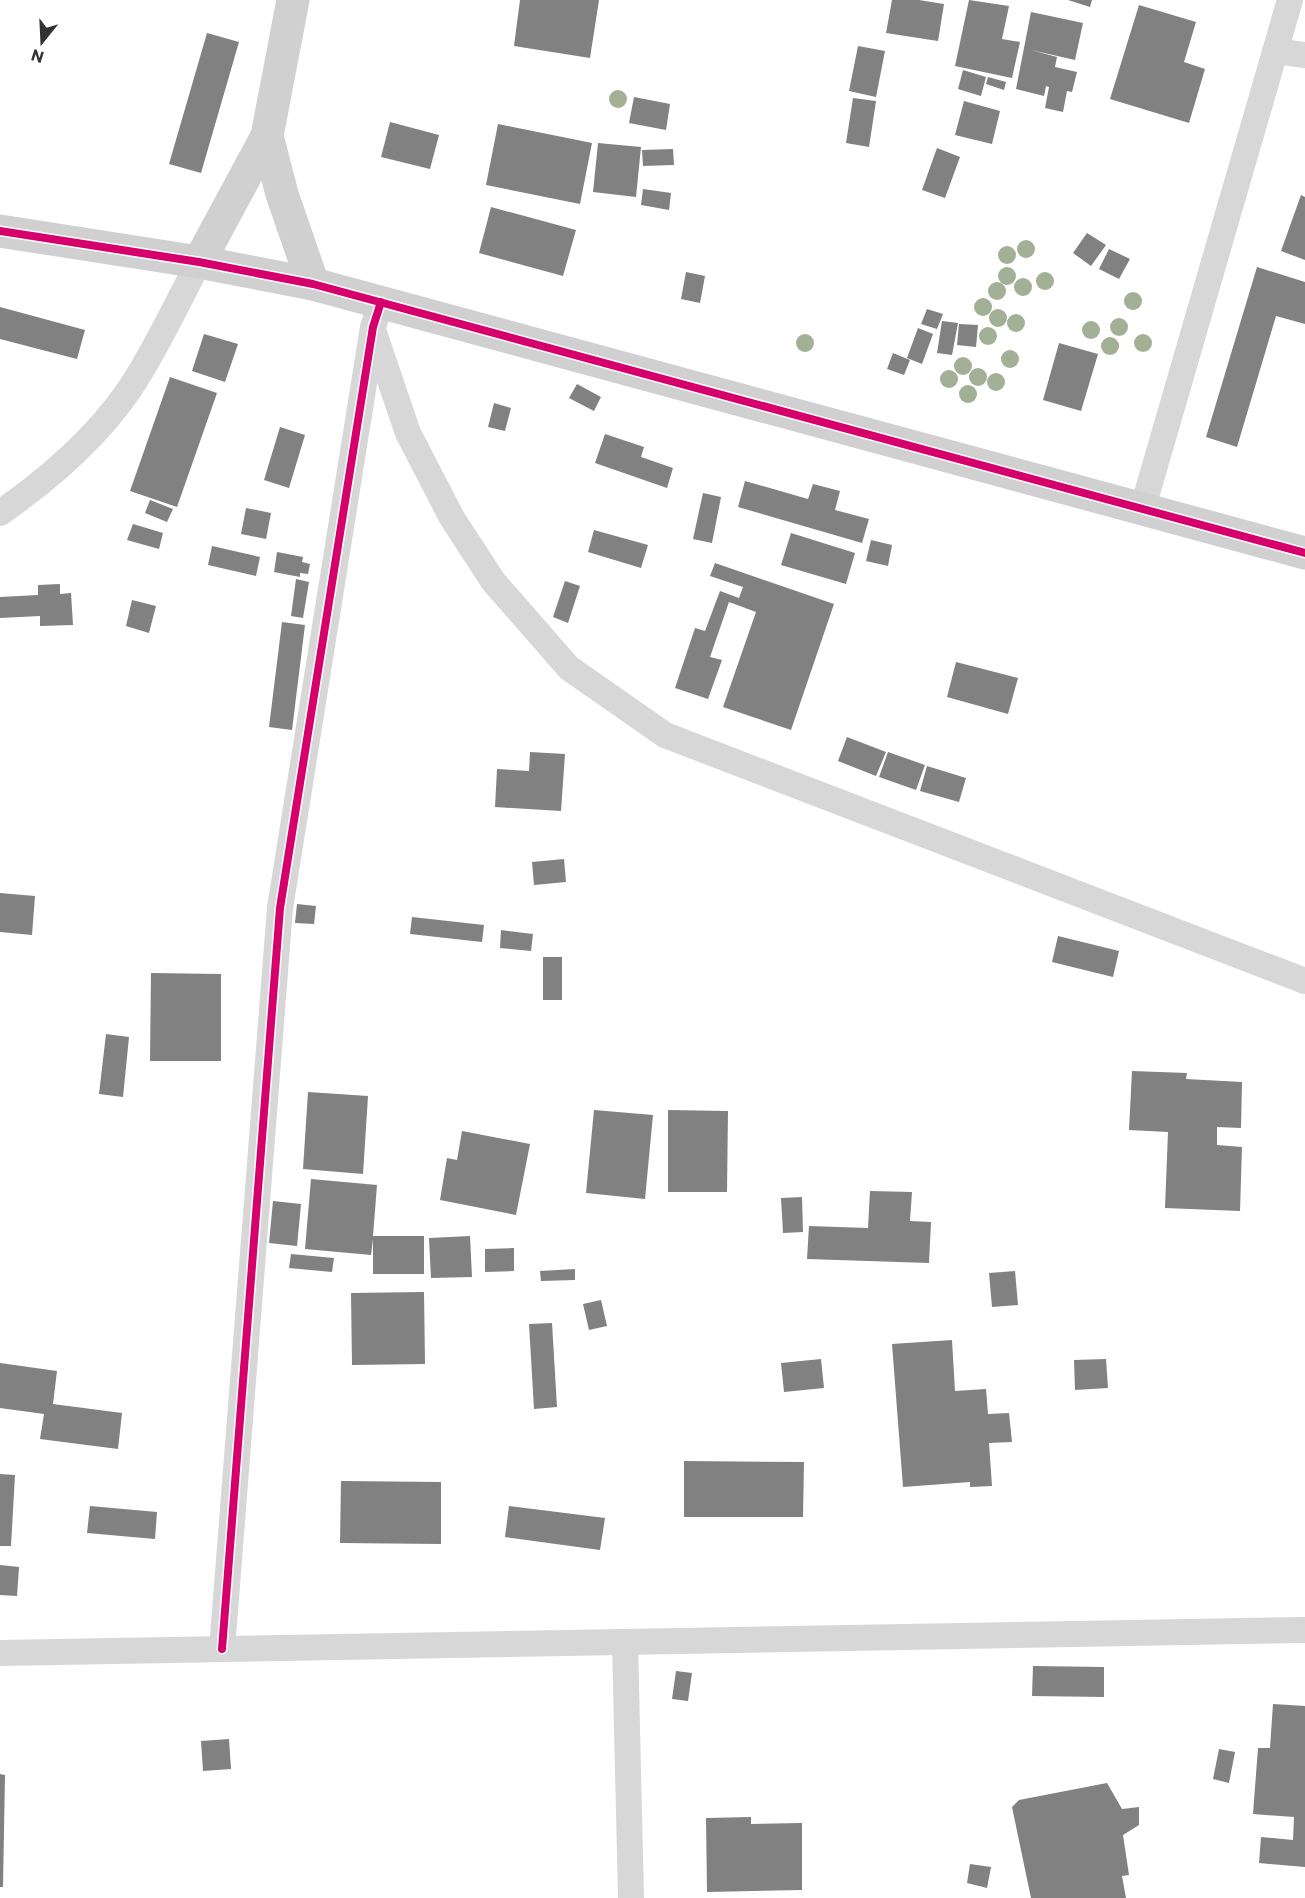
<svg xmlns="http://www.w3.org/2000/svg" width="1305" height="1898" font-family="Commissioner,sans-serif">
	<rect width="100%" height="100%" fill="#fff"/>
	<g fill="#818181">
		<path d="M520,0H599L590,58L514,46Z"/>
		<path d="M892,0H919L944,4L938,41L886,33Z"/>
		<path d="M969,0L1009,6L1002,39L1020,42L1012,78L955,66Z"/>
		<path d="M1068,0H1092L1090,7Z"/>
		<path d="M1139,5L1196,22L1184,62L1205,69L1189,123L1110,99Z"/>
		<path d="M1031,12L1083,23L1075,60L1031,50L1057,57L1055,67L1077,72L1072,92L1067,91L1063,112L1045,108L1049,87L1046,86L1044,96L1016,89Z"/>
		<path d="M207,33L239,42L201,173L169,164Z"/>
		<path d="M858,46L885,51L876,97L849,91Z"/>
		<path d="M963,70L986,77L981,96L958,89Z"/>
		<path d="M988,77L1006,82L1004,90L986,84Z"/>
		<path d="M634,97L670,104L666,130L629,123Z"/>
		<path d="M853,98L876,101L869,147L846,143Z"/>
		<path d="M964,101L1000,111L992,144L955,135Z"/>
		<path d="M390,122L439,135L430,169L381,157Z"/>
		<path d="M498,124L592,143L580,204L486,185Z"/>
		<path d="M598,143L641,147L636,197L593,192Z"/>
		<path d="M937,148L960,157L945,198L922,190Z"/>
		<path d="M673,149L674,165L643,166L642,150Z"/>
		<path d="M643,189L671,193L669,210L641,205Z"/>
		<path d="M1301,195L1305,197V260L1281,251Z"/>
		<path d="M491,207L576,230L563,276L479,253Z"/>
		<path d="M1087,233L1106,245L1091,266L1073,253Z"/>
		<path d="M1109,249L1130,259L1119,279L1099,269Z"/>
		<path d="M1257,267L1305,282V324L1276,316L1237,447L1206,437Z"/>
		<path d="M686,272L705,276L700,303L681,299Z"/>
		<path d="M0,307L85,330L77,359L0,339Z"/>
		<path d="M927,309L943,314L937,329L921,324Z"/>
		<path d="M942,321L958,323L952,355L937,353Z"/>
		<path d="M959,324L978,325L976,347L957,345Z"/>
		<path d="M918,328L933,334L922,364L907,358Z"/>
		<path d="M204,334L238,344L225,382L192,371Z"/>
		<path d="M1059,343L1098,354L1081,411L1043,400Z"/>
		<path d="M893,353L910,360L904,375L887,369Z"/>
		<path d="M170,377L217,393L177,507L130,491Z"/>
		<path d="M577,384L601,397L594,411L569,398Z"/>
		<path d="M494,403L511,408L505,431L488,427Z"/>
		<path d="M280,427L305,435L289,488L264,480Z"/>
		<path d="M605,434L644,447L641,457L673,468L667,488L595,463Z"/>
		<path d="M745,481L808,499L813,484L840,491L835,510L869,519L862,543L738,507Z"/>
		<path d="M703,493L721,497L712,543L693,539Z"/>
		<path d="M150,500L173,509L167,522L145,513Z"/>
		<path d="M246,508L271,513L266,539L241,534Z"/>
		<path d="M133,524L163,533L159,549L127,540Z"/>
		<path d="M594,530L648,545L641,568L588,552Z"/>
		<path d="M791,533L855,553L846,584L781,565Z"/>
		<path d="M871,540L892,545L888,566L866,561Z"/>
		<path d="M212,546L260,557L256,576L208,565Z"/>
		<path d="M277,552L303,557L302,562L310,564L308,574L300,573V577L274,572Z"/>
		<path d="M715,563L834,604L791,730L723,707L756,612L729,602L710,657L722,660L708,699L675,688L695,628L705,631L720,591L739,598L743,587L710,576Z"/>
		<path d="M296,579L309,582L303,618L291,616Z"/>
		<path d="M565,581L580,586L568,623L553,617Z"/>
		<path d="M60,584V594L71,593L73,625L40,626V616L0,618V597L38,595V585Z"/>
		<path d="M132,600L156,606L149,633L126,626Z"/>
		<path d="M282,622L305,625L292,730L269,727Z"/>
		<path d="M956,662L1018,678L1008,714L947,697Z"/>
		<path d="M847,737L886,752L876,776L838,761Z"/>
		<path d="M530,752L565,754L561,811L495,807L497,769L529,771Z"/>
		<path d="M888,752L925,765L916,790L879,777Z"/>
		<path d="M927,766L966,778L959,802L920,791Z"/>
		<path d="M564,859L566,882L534,885L532,862Z"/>
		<path d="M0,893L35,896L32,935L0,932Z"/>
		<path d="M297,904L316,906L314,924L295,923Z"/>
		<path d="M412,917L484,925L482,942L410,934Z"/>
		<path d="M501,930L533,934L531,951L500,948Z"/>
		<path d="M1058,936L1119,951L1113,977L1052,962Z"/>
		<rect x="543" y="957" width="19" height="43"/>
		<path d="M151,973L221,974V1061H150Z"/>
		<path d="M106,1034L129,1037L123,1097L99,1094Z"/>
		<path d="M1132,1071L1187,1073L1186,1079L1242,1082L1241,1128L1217,1127V1145L1242,1147L1240,1211L1165,1208L1168,1132L1129,1130Z"/>
		<path d="M308,1092L368,1096L363,1174L303,1169Z"/>
		<path d="M594,1110L653,1115L645,1199L586,1193Z"/>
		<path d="M668,1110L728,1111L727,1192H668Z"/>
		<path d="M462,1131L530,1144L516,1215L440,1200L447,1158L457,1160Z"/>
		<path d="M311,1179L377,1185L373,1236H424V1274H373V1239L371,1255L305,1249Z"/>
		<path d="M870,1191L912,1192L910,1221L931,1222L929,1263L807,1259L809,1226L868,1228Z"/>
		<path d="M802,1197L803,1232L783,1233L781,1198Z"/>
		<path d="M273,1201L301,1204L297,1246L269,1243Z"/>
		<path d="M470,1236L472,1277L431,1278L429,1238Z"/>
		<path d="M514,1248V1271L485,1272V1249Z"/>
		<path d="M291,1254L334,1258L332,1272L289,1268Z"/>
		<path d="M575,1269V1280L541,1281L540,1271Z"/>
		<path d="M1015,1271L1018,1305L992,1307L989,1273Z"/>
		<path d="M424,1292L425,1364L352,1365L351,1293Z"/>
		<path d="M601,1300L607,1326L589,1330L583,1304Z"/>
		<path d="M552,1323L557,1407L534,1409L529,1324Z"/>
		<path d="M952,1340L955,1391L986,1389L988,1414L1009,1413L1012,1442L989,1443L992,1486L970,1487V1482L903,1487L892,1344Z"/>
		<path d="M821,1359L824,1388L784,1392L781,1363Z"/>
		<path d="M1106,1359L1108,1388L1075,1390L1074,1360Z"/>
		<path d="M0,1363L57,1371L53,1404L122,1413L118,1449L40,1439L44,1414L0,1408Z"/>
		<path d="M684,1461L804,1462L803,1517H684Z"/>
		<path d="M0,1474L15,1475L11,1546H0Z"/>
		<path d="M341,1481L441,1482V1544L340,1543Z"/>
		<path d="M90,1506L157,1512L155,1539L87,1533Z"/>
		<path d="M509,1506L605,1518L600,1550L505,1537Z"/>
		<path d="M0,1565L19,1567L17,1596L0,1595Z"/>
		<path d="M1033,1666L1104,1667V1697L1032,1696Z"/>
		<path d="M676,1671L692,1673L688,1701L672,1699Z"/>
		<path d="M1273,1704L1305,1706V1867L1259,1863L1261,1837L1293,1840L1294,1817L1253,1814L1258,1748H1270Z"/>
		<path d="M229,1739L231,1769L203,1771L201,1741Z"/>
		<path d="M1219,1749L1235,1752L1229,1783L1213,1779Z"/>
		<path d="M0,1774L5,1775L3,1887H0Z"/>
		<path d="M1107,1783L1122,1809L1139,1807V1825L1123,1835L1129,1875L1122,1876L1126,1898H1031L1012,1807L1019,1800Z"/>
		<path d="M751,1817V1824L802,1823V1890L707,1892L706,1818Z"/>
		<path d="M970,1864L991,1867L987,1888L967,1883Z"/>
	</g>
	<g fill="none" stroke-linecap="round" stroke-linejoin="round">
		<g stroke="#d7d7d7" stroke-width="26">
			<path d="M1275,51L1305,55"/>
			<path d="M374,333L408,433L452,518L493,581L569,668L665,735L1305,981"/>
			<path d="M1143,507L1290,0"/>
			<path d="M0,513C53,476 108,428 141,371C162,336 180,298 199,262"/>
			<path d="M625,1642L631,1898"/>
			<path d="M222,1649L280,908L373,327L381,302"/>
			<path d="M0,1653L1305,1630"/>
		</g>
		<g stroke="#d0d0d0" stroke-width="33">
			<path d="M267,136L282,194L313,284"/>
			<path d="M0,231L199,262L313,284L1305,553"/>
			<path d="M199,262L267,136L293,0"/>
		</g>
		<g stroke="#fff" stroke-width="11">
			<g id="cycleway">
				<path d="M0,231L199,262L313,284L1305,553"/>
				<path d="M222,1649L280,908L373,327L381,302"/>
			</g>
		</g>
		<use href="#cycleway" stroke="#d6006c" stroke-width="8"/>
	</g>
	<g fill="#a2b095">
		<circle cx="618" cy="99" r="9"/>
		<circle cx="1026" cy="249" r="9"/>
		<circle cx="1007" cy="255" r="9"/>
		<circle cx="1007" cy="276" r="9"/>
		<circle cx="1045" cy="281" r="9"/>
		<circle cx="1023" cy="287" r="9"/>
		<circle cx="997" cy="291" r="9"/>
		<circle cx="1133" cy="301" r="9"/>
		<circle cx="983" cy="307" r="9"/>
		<circle cx="998" cy="318" r="9"/>
		<circle cx="1016" cy="323" r="9"/>
		<circle cx="1119" cy="327" r="9"/>
		<circle cx="1091" cy="330" r="9"/>
		<circle cx="988" cy="336" r="9"/>
		<circle cx="805" cy="343" r="9"/>
		<circle cx="1143" cy="343" r="9"/>
		<circle cx="1110" cy="346" r="9"/>
		<circle cx="1010" cy="359" r="9"/>
		<circle cx="963" cy="366" r="9"/>
		<circle cx="978" cy="377" r="9"/>
		<circle cx="949" cy="379" r="9"/>
		<circle cx="996" cy="382" r="9"/>
		<circle cx="968" cy="394" r="9"/>
	</g>
	<g transform="translate(42 42) rotate(198)" stroke="#ffffff" stroke-width="4.5" paint-order="stroke">
	<path d="M0-4.5L10 22L0 15L-10 22Z" fill="#333333"/>
	<text y="-9" font-size="16" font-weight="bold" text-anchor="middle" fill="#333333">N</text>
	</g>
</svg>
